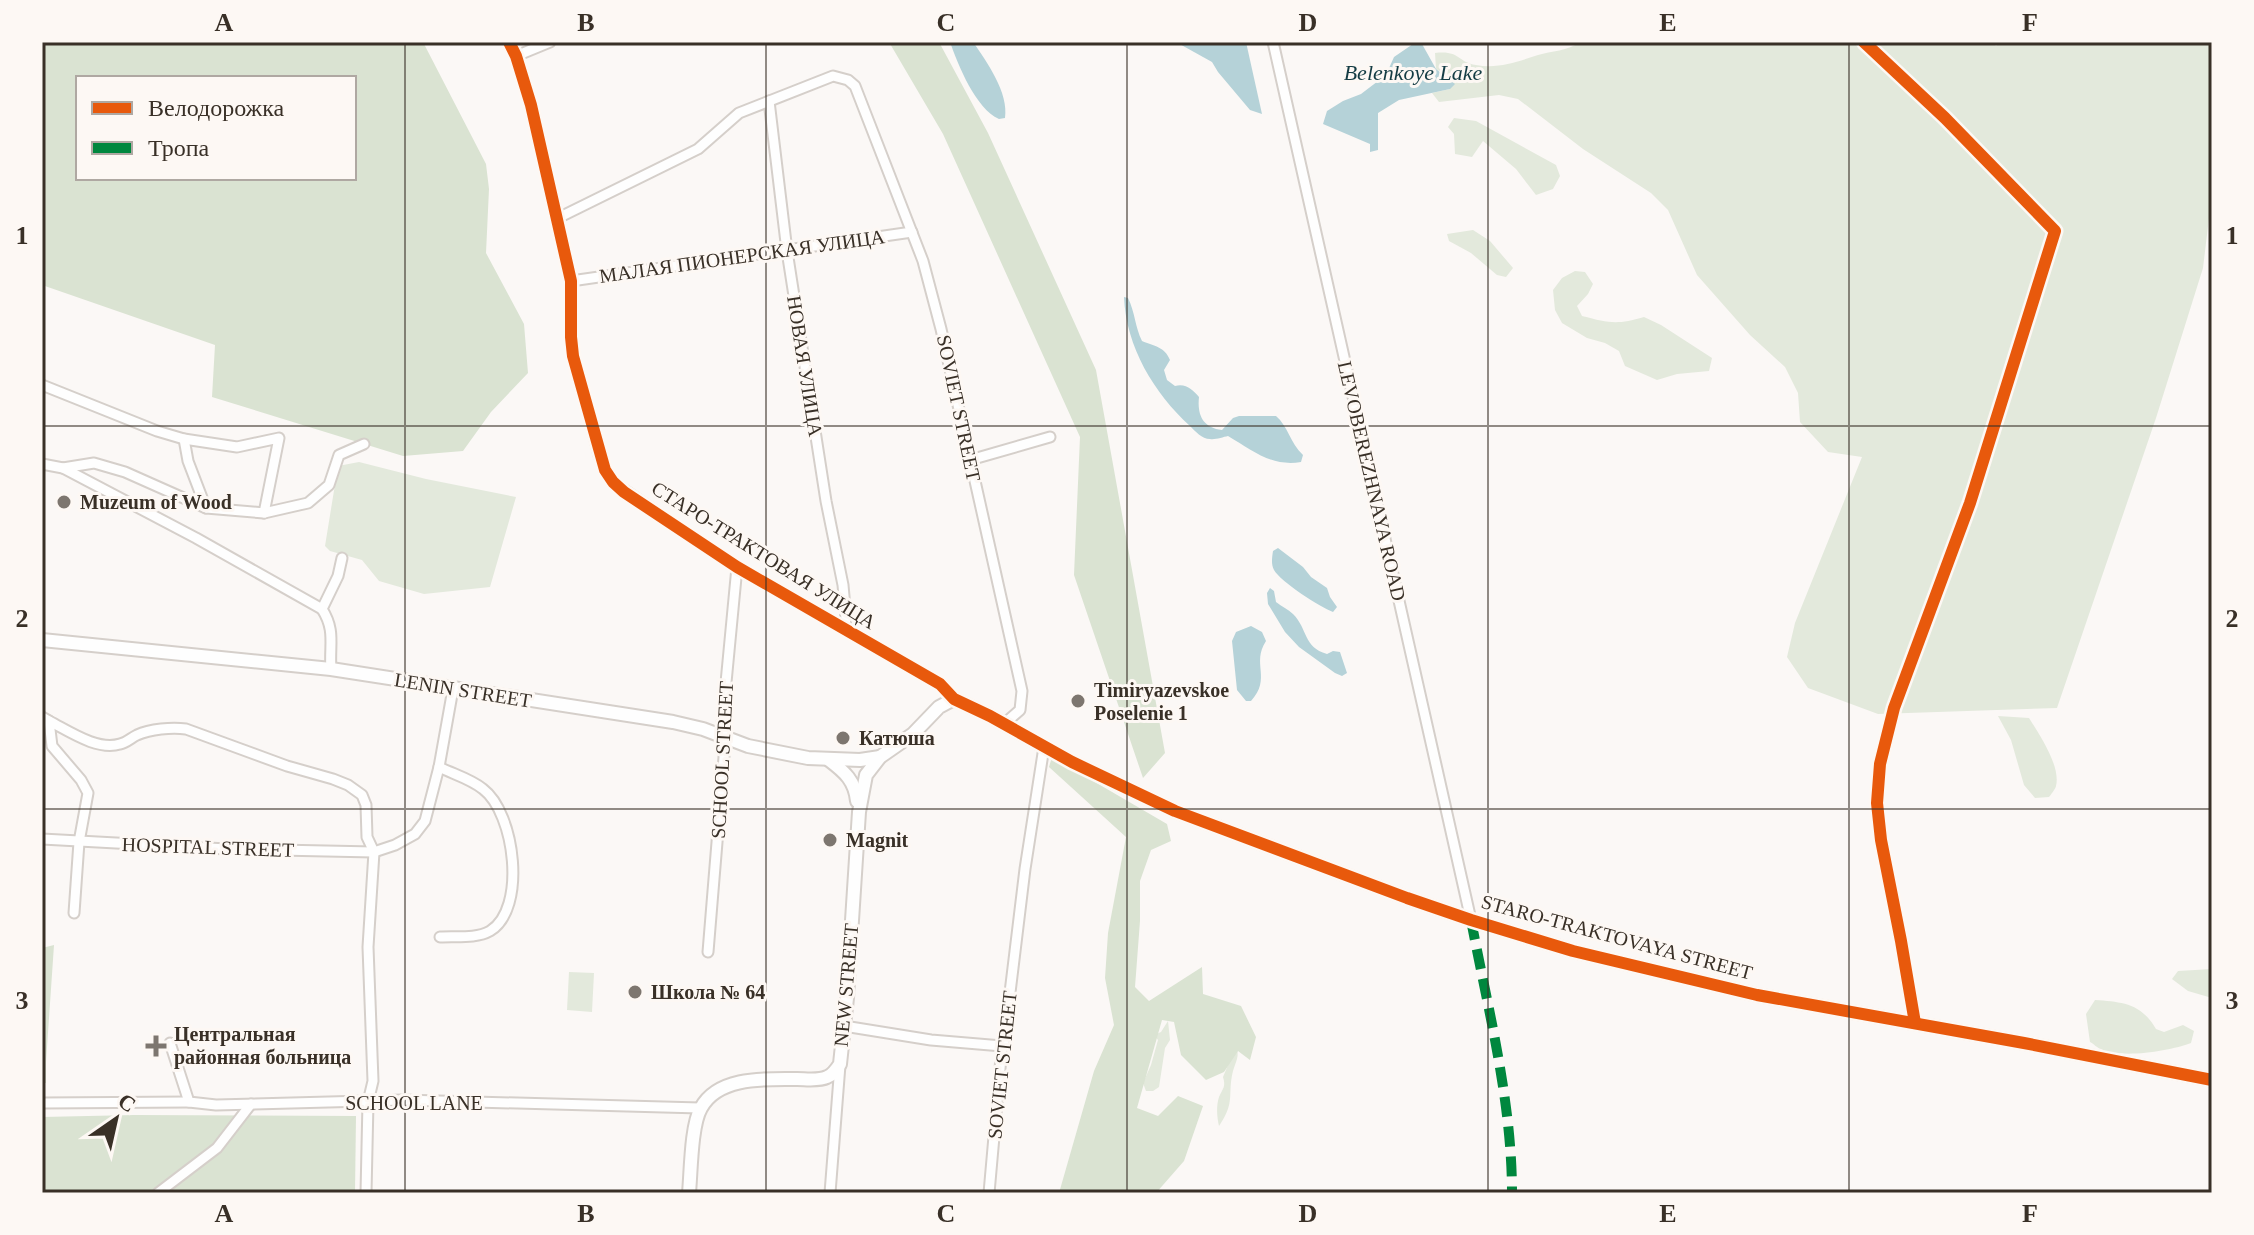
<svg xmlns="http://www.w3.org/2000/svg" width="2254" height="1235" font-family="'Times New Roman',serif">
	<rect width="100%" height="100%" fill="#fbf8f6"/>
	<g fill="#e3e9dc">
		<path d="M1580,42H1992L1996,46L2001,42H2212V193L2203,268L2156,418L2057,708L1878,714L1808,688L1787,657L1795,623L1862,457L1828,452L1800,422L1798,393L1785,367L1750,335L1697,275L1668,210L1651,193L1583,149L1518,99L1499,95L1439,102L1432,93L1450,89L1447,76L1436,69L1435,53C1460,50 1457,62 1476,65C1498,69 1517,62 1538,55C1551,51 1568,51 1580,42Z"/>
		<path d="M1454,118L1476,121L1556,165L1560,176L1553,189L1536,195L1516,169L1483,141L1472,157L1455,154L1454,134L1448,127Z"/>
		<path d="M1473,230L1490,241L1513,268L1506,277L1497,275L1471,253L1449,241L1447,234Z"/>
		<path d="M1575,271L1585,272L1593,284L1588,294L1577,306L1582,316C1609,323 1617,325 1644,317L1661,325L1712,358L1709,371L1677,374L1657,380L1625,366L1619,351L1605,343L1587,338L1562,323L1555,310L1553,290L1562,278Z"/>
		<path d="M359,462L426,479L516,497L490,587L424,594L379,581L362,560L330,551L325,546L338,466Z"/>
		<path d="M1998,716L2029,718C2039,734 2061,766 2056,786C2056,788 2050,796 2049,797L2035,798L2024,785L2011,740Z"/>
		<path d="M2212,969V998L2188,991L2172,979L2178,971Z"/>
		<path d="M569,972L594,973L592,1012L567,1010Z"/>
		<path d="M2095,1000C2122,1002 2141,1003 2156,1029L2164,1032L2183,1025L2194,1031L2191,1043C2170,1051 2121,1059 2101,1049C2097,1048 2094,1044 2090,1042L2086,1014Z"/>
		<path d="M1168,1021L1170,1040L1165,1048L1159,1087L1153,1091H1146L1143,1083L1151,1065L1158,1040L1154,1035L1161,1032Z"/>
		<path d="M1236,1046C1240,1056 1236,1061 1233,1071C1227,1095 1236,1101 1219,1126C1217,1117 1216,1106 1219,1097C1223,1088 1226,1087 1223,1077Z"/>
	</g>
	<g fill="#dae3d2" fill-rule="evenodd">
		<path d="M42,42H423L486,164L489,189L486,253L524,324L528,373L491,412L463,451L403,456L212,397L215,345L42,285ZM78,78H354V178H78Z"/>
		<path d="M889,42H939L988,133L1096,370L1165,753L1143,778L1074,575L1080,437L943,134Z"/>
		<path d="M1052,757L1167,824L1171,841L1151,850L1140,881V921L1135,987L1149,1001L1202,967L1203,994L1241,1006L1256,1037L1250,1060L1238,1051L1224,1072L1206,1080L1181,1055L1174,1022L1162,1020L1137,1108L1158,1116L1178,1096L1203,1106L1184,1161L1156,1193H1059L1094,1071L1114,1025L1105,978L1108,933L1126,837L1049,767Z"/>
		<path d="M54,945L46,1062V1083H42V948Z"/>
		<path d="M134,1115L356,1116L355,1193H42V1117Z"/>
	</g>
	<g fill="#b5d2d8">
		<path d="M950,42H973C987,62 1009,93 1005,118L999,119C976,109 958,65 950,42Z"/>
		<path d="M1176,42H1246L1262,114L1250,110L1218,72L1212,62Z"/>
		<path d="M1413,44H1422L1436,69L1455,84L1450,89L1399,100L1378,113V150L1370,152V144L1323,124L1327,111L1343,101L1361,94L1386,75L1394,57Z"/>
		<path d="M1124,297L1128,298C1135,312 1135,327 1142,341C1154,346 1165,347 1170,360L1164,370L1167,380L1175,386C1186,383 1193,390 1199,397C1197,415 1203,428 1222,430L1233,418L1239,416H1276C1288,426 1290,443 1303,455L1301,462C1271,467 1252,450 1228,436C1223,437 1215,440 1210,439C1202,439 1195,431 1190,426C1154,393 1126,347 1124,297Z"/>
		<path d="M1278,548L1303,567L1311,577L1327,588L1330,597L1337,607L1333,612C1320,607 1281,582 1274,570C1271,564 1272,558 1273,551Z"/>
		<path d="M1270,588L1274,591L1276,602C1282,607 1288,609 1293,614C1308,629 1303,647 1327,654L1333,651L1340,652L1347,673L1342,676L1335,673L1299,647L1285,632L1268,604L1267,593Z"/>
		<path d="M1251,626L1262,632L1266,641C1251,664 1272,678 1251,701H1246L1237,690L1232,641L1236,632Z"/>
	</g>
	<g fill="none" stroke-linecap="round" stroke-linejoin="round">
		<g stroke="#d5cfca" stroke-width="13">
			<g id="street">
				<path d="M509,42L516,56L531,105L571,281V337L573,356L599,455L605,470L613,482L737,567L940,684L954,699"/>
				<path d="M1273,42L1471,920"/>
				<path d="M1864,42L1945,118L2055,231L1970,503L1894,708L1880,764L1877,803L1881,840L1901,941L1915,1023"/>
				<path d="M516,56L550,42"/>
				<path d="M769,101L787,251L826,501L843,585L846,619L844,629"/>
				<path d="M556,219L698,149L739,113L833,76L848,80L855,86L923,261L941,329L1022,691L1020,710L1004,724"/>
				<path d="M571,281L912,232"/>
				<path d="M42,385L157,431L184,439L237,447L279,438L264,513L206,508L125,472L94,463L63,468L42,464"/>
				<path d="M184,439L188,461L206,508"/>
				<path d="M970,460L1050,437"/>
				<path d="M63,468L196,538L322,609"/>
				<path d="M264,513L308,503L329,485L339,455L364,444"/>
				<path d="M331,669C329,645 336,631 322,609L338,576L342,558"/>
				<path d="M42,717L49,721L52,746L81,780L88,793L79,842L74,913"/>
				<path d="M49,721C69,731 97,751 120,744C126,743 131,738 137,735C150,729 172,727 186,729L287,766L333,779L348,785L362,795L366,805L367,837L374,852L368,947L373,1081L368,1102L366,1193"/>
				<path d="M439,767C453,774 471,779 483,789C515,813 527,909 490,931C476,939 456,936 440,937"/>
				<path d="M42,839L227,849L374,852L395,845L415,834L425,821L439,767L453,689"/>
				<path d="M708,952L724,757V747L721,735L737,567"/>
				<path d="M844,1026L931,1040L1002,1046"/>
				<path d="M170,1043L189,1102L216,1105L403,1100L700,1108"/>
				<path d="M42,1103L189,1102"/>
				<path d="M158,1193L217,1148L251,1104"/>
				<path d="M830,1193L840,1065"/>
				<path d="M989,1193L1002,1046L1004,1042L1025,869L1044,747"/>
			</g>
		</g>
		<g stroke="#d5cfca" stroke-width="16">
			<g id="secondary">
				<path d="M42,640L331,669L673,722L703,729L748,746L808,758L860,760L880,757"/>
				<path d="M829,760C845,772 855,781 857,801"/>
				<path d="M689,1193C691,1172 691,1125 701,1108C718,1076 766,1079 797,1079C806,1079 819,1081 827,1077C833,1075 836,1070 840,1064L847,998L859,812L866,775L880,757L913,734L939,707L954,699L990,716L1072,762L1175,811L1407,898L1471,920L1573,951L1757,995L2024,1043L2212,1080"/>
			</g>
		</g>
		<use href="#street" stroke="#fefefe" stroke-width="9"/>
		<use href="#secondary" stroke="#fefefe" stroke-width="12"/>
		<path stroke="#00873e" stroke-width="10" stroke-dasharray="20 10" stroke-linecap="butt" d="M1471,920C1488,1009 1512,1101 1512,1193"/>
		<g stroke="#fdf8f4" stroke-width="17">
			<g id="cycleway">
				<path d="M509,42L516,56L531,105L571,281V337L573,356L605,470L613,482L624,492L737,567L940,684L954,699L990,716L1072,762L1175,811L1407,898L1471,920L1573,951L1757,995L2024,1043L2212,1080"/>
				<path d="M1864,42L1945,118L2055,231L1970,503L1894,708L1880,764L1877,803L1881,840L1901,941L1915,1023"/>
			</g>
		</g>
		<use href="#cycleway" stroke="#e8590c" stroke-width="12"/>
	</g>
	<path fill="none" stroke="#393027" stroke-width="2" stroke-opacity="0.55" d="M405,42V1193M766,42V1193M1127,42V1193M1488,42V1193M1849,42V1193M42,426H2212M42,809H2212"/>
	<g fill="#7d766f" stroke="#fdf8f4" stroke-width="3">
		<circle cx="64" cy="502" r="8"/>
		<circle cx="1078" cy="701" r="8"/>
		<circle cx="843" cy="738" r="8"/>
		<circle cx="830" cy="840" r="8"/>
		<circle cx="635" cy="992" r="8"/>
		<path d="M152 1034h8v8h8v8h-8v8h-8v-8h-8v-8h8z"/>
	</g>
	<g text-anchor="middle" stroke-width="6" stroke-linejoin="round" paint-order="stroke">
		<g font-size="20" fill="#393027" stroke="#fdf8f4">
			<text transform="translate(742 256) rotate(-8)" y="7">МАЛАЯ ПИОНЕРСКАЯ УЛИЦА</text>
			<text transform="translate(805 366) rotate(81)" y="7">НОВАЯ УЛИЦА</text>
			<text transform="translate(959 408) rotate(78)" y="7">SOVIET STREET</text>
			<text transform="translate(1372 481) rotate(77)" y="7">LEVOBEREZHNAYA ROAD</text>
			<text transform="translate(764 555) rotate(32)" y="7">СТАРО-ТРАКТОВАЯ УЛИЦА</text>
			<text transform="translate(463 690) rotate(9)" y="7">LENIN STREET</text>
			<text transform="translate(722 760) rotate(-87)" y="7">SCHOOL STREET</text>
			<text transform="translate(208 847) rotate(2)" y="7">HOSPITAL STREET</text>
			<text transform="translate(1617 937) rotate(15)" y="7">STARO-TRAKTOVAYA STREET</text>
			<text transform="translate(846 985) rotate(-85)" y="7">NEW STREET</text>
			<text transform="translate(1002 1065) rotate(-84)" y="7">SOVIET STREET</text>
			<text x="414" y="1110">SCHOOL LANE</text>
		</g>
		<g font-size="20" font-weight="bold" fill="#393027" stroke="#fdf8f4" text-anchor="start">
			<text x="80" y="509">Muzeum of Wood</text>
			<text x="1094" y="697">Timiryazevskoe<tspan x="1094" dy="23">Poselenie 1</tspan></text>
			<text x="859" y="745">Катюша</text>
			<text x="846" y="847">Magnit</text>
			<text x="651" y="999">Школа № 64</text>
			<text x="174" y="1041">Центральная<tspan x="174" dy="23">районная больница</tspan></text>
		</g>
		<g font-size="22" font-style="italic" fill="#143c44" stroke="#fdf8f4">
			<text x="1413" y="80">Belenkoye Lake</text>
		</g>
	</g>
	<rect width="2254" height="1235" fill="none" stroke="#fdf8f4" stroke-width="88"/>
	<rect x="76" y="76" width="280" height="104" fill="#fdf8f4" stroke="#afa8a2" stroke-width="2"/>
	<rect x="92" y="102" width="40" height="12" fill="#e8590c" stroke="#afa8a2" stroke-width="2"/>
	<text x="148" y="116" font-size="24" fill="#393027">Велодорожка</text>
	<rect x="92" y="142" width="40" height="12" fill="#00873e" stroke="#afa8a2" stroke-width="2"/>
	<text x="148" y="156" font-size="24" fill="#393027">Тропа</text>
	<g transform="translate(116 1119) rotate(34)" stroke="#fdf8f4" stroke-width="6" paint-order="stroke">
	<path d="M0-6L14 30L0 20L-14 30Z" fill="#393027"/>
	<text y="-12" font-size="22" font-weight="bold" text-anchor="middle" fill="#393027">С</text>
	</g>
	<rect x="44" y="44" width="2166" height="1147" fill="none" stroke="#393027" stroke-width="3"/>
	<g font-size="26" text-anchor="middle" font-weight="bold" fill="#393027">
		<text x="224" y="31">A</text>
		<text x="586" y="31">B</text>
		<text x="946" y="31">C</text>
		<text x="1308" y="31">D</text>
		<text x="1668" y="31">E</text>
		<text x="2030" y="31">F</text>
		<text x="22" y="244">1</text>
		<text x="2232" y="244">1</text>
		<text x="22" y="627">2</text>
		<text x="2232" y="627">2</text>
		<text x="22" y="1009">3</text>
		<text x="2232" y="1009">3</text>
		<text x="224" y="1222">A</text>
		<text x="586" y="1222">B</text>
		<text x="946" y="1222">C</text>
		<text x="1308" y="1222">D</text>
		<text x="1668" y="1222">E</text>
		<text x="2030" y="1222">F</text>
	</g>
</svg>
